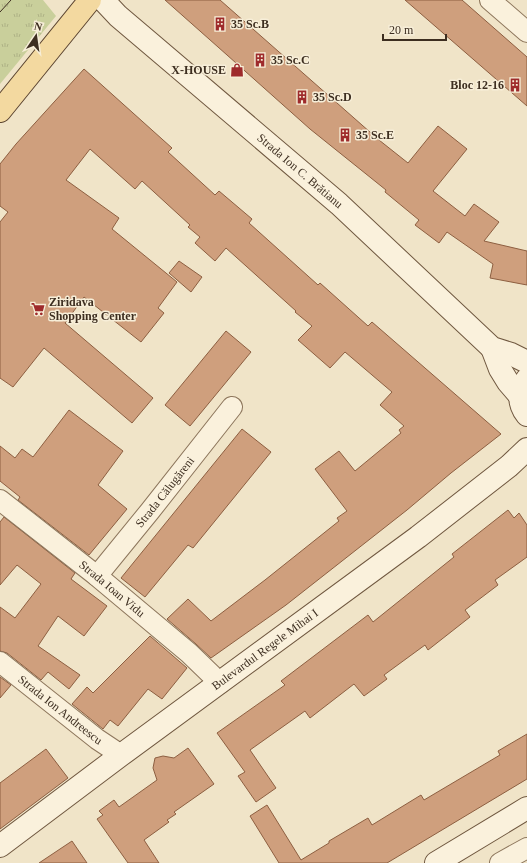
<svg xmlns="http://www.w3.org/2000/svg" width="527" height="863" font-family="Georgia,serif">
	<defs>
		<pattern id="grass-tufts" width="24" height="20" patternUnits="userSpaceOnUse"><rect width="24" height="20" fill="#c9cf9b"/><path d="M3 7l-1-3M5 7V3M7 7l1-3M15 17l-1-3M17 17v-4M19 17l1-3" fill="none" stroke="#aeb285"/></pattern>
	</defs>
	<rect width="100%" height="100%" fill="#f0e4c8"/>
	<path fill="url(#grass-tufts)" d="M0,0H43L56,16L0,84Z"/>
	<g fill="#cf9f7d" stroke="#8d5f41">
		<path d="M165,0H220L379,140L408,163L438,126L467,149L433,191L465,216L474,204L499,222L484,241L527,251V285L490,278L493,264L447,232L439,243L415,225L419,220L385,192L386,190L310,129L227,55Z"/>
		<path d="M405,0H462L527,57V106Z"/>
		<path d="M84,69L172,148L168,152L215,195L219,191L252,219L249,223L318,285L320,283L368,326L372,322L501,434L451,473L407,510L286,605L211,658L196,644L167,619L188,599L211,621L265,580L339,521L337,518L347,511L315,469L339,451L355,471L401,433L399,430L404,426L380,405L392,392L345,352L330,368L298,340L312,326L295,312L296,311L226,248L215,261L195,243L200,237L188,227L190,225L142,181L135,189L90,149L66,180L119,218L112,229L177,282L158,308L164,313L141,342L84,297L65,323L153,398L132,423L44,348L13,387L0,378V222L8,212L0,206V164L16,144Z"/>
		<path d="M179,261L202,277L191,292L169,273Z"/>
		<path d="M226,331L251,352L190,426L165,405Z"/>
		<path d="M69,410L123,451L98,485L127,509L89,555L18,500L20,497L0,481V446L15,458L22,449L33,457Z"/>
		<path d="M242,429L271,452L193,548L188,545L145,597L121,578Z"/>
		<path d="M508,510L514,518L519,513L527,525V557L495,580L498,585L465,610L470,617L428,650L425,645L384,675L387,679L364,696L354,684L310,718L305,711L250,750L276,788L256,802L238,776L245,772L217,733L285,685L281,681L368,615L373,622L454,557L452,554Z"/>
		<path d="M4,517L75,573L71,579L107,606L84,636L58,616L38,646L80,675L69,689L48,672L41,680L7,653L0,651V607L15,618L41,584L17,565L0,585V522Z"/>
		<path d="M150,636L187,668L162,699L148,689L118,726L110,720L103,729L72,704L87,687L93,693Z"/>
		<path d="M0,677L11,685L0,698Z"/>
		<path d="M527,734V779L387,863H279L250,816L267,805L301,860L329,843V841L368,818L372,825L421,795L424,800L500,755L498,751Z"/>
		<path d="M188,748L214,784L174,812L176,814L167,820L169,822L144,840L159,863H128L97,819L103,815L99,811L114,800L119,807L157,780L153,768L155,758L163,756L174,758Z"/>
		<path d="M46,749L68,778L0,829V783Z"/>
		<path d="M72,841L87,863H39Z"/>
	</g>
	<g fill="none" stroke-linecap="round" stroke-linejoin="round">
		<g stroke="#8d765c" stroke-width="22">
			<g id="street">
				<path d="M490,0L527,32"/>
				<path id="s1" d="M0,500L97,576L189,653L220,683"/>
				<path id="s2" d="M97,576L150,511L232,407"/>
				<path id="s3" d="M0,662L97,739L121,755"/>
				<path d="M500,863L527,848"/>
			</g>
		</g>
		<g stroke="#6f573f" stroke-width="24">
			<g id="secondary">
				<path id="s4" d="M103,0L118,16L151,44L339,204L492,348L511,354L527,362"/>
				<path d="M492,348L500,369L508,382L520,396"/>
				<path d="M527,379C518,390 518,404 527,415"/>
				<path id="s5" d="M0,846L121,755L418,537L509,466L527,449"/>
				<path d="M436,863L527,808"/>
			</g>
		</g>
		<g stroke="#5b4430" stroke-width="24">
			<path id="primary" d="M0,111L90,0"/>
		</g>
		<use href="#street" stroke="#faf1dc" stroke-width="20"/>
		<use href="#secondary" stroke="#faf1dc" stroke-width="22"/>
		<use href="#primary" stroke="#f3d9a0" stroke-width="22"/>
		<path stroke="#3d2e20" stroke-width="1" d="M0,12L11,0"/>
	</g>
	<defs>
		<g id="building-bare" transform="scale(1.08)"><path d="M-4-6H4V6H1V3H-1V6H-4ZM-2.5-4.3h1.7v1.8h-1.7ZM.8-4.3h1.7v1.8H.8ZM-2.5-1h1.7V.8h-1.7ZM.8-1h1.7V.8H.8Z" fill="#9e2a2b" stroke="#f7eed8" stroke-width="2.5" paint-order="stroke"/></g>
		<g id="shop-bare" transform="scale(1.08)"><path d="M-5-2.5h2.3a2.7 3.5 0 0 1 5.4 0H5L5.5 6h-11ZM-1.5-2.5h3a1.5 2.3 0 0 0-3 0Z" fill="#9e2a2b" stroke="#f7eed8" stroke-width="2.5" paint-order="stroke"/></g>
		<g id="supermarket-bare" transform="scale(1.08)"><path d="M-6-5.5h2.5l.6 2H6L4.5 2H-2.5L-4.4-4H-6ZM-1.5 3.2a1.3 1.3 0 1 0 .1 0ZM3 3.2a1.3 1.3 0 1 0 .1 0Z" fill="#9e2a2b" stroke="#f7eed8" stroke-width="2.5" paint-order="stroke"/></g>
	</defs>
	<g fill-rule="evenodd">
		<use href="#building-bare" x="220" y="24"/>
		<use href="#building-bare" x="260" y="60"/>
		<use href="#shop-bare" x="237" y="70"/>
		<use href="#building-bare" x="515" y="85"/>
		<use href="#building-bare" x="302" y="97"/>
		<use href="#building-bare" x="345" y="135"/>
		<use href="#supermarket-bare" x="38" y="309"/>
	</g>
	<g text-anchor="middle" stroke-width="3" stroke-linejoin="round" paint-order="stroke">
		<g font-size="12" font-weight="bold" fill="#3d2e20" stroke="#f7eed8" text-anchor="start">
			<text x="231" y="28">35 Sc.B</text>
			<text x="271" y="64">35 Sc.C</text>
			<text x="226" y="74" text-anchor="end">X-HOUSE</text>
			<text x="504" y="89" text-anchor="end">Bloc 12-16</text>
			<text x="313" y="101">35 Sc.D</text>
			<text x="356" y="139">35 Sc.E</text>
			<text x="49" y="306">Ziridava<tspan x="49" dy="14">Shopping Center</tspan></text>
		</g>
		<g font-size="12" fill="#3d2e20" stroke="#f7eed8">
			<text dy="4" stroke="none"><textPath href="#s4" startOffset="261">Strada Ion C. Brătianu</textPath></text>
			<text dy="4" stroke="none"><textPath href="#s2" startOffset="108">Strada Călugăreni</textPath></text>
			<text dy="4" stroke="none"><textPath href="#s1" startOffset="143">Strada Ioan Vidu</textPath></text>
			<text dy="4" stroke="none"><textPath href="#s5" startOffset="330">Bulevardul Regele Mihai I</textPath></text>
			<text dy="4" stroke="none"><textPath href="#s3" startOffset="77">Strada Ion Andreescu</textPath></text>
		</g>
	</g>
	<g transform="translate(36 36) rotate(13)" stroke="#f7eed8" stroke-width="3" paint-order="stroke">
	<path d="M0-3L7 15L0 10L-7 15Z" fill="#3d2e20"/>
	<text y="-6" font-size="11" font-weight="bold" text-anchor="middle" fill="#3d2e20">N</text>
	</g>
	<path d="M383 34v6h63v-6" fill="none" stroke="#3d2e20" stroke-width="2"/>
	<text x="389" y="34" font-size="12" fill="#3d2e20" stroke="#f7eed8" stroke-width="3" paint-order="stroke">20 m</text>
</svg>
